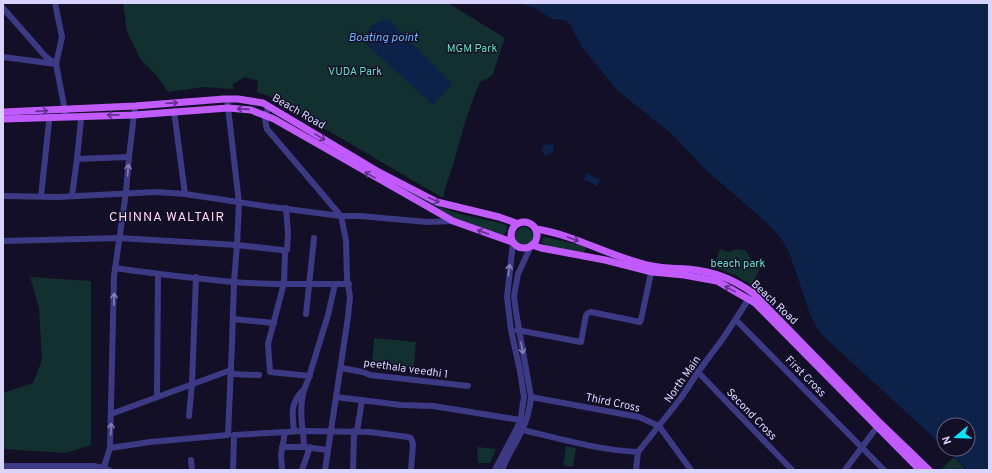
<svg xmlns="http://www.w3.org/2000/svg" width="992" height="473" font-family="Overpass,sans-serif">
	<rect width="100%" height="100%" fill="#130f26"/>
	<g fill="#12302f">
		<path d="M123,3H448L505,38L492,76L480,82C468,109 461,137 453,165C450,176 445,186 443,198L267,95L257,92L258,81L245,77L233,84V89L205,87L168,92L156,75L141,60L127,32Z"/>
		<path d="M400,186L438,206L460,214L504,224L507,226V231L503,235C466,228 432,206 399,188Z"/>
		<circle cx="524" cy="236" r="9"/>
		<path d="M544,237L584,246L586,249L583,253L545,246L541,241Z"/>
		<path d="M720,249L729,252L738,249L746,251L752,261L762,264L752,285L735,275L714,267Z"/>
		<path d="M30,277L91,281V445L66,453L3,449V393L33,383L42,360L39,308Z"/>
		<path d="M374,338L416,342L414,367L372,364Z"/>
		<path d="M566,446L576,448L573,467L563,465Z"/>
		<path d="M477,447L496,449L490,463H478Z"/>
		<path d="M954,457L966,470H941Z"/>
	</g>
	<g fill="#0c2248">
		<path d="M517,3H989V470H968L946,449H968V425H944V447L820,333L810,314L789,252L782,240L768,224L704,168L672,134L618,91L582,47L569,23L565,20L552,19L535,8Z"/>
		<path d="M384,20L390,21L452,83L447,90L433,105L368,46C364,33 370,23 384,20Z"/>
		<path d="M552,144L553,146V152L548,155L546,156L541,151L544,145Z"/>
		<path d="M587,173L600,180L597,186L584,180Z"/>
	</g>
	<g fill="none" stroke-linecap="round" stroke-linejoin="round">
		<g stroke="#3d3a85" stroke-width="6">
			<path d="M3,8L46,57L56,64L62,37L55,3"/>
			<path d="M3,57L56,64L66,116"/>
			<path d="M269,106C265,114 264,120 267,129L341,216L346,240L347,279L350,297L348,317L325,470"/>
			<path d="M174,111L185,194"/>
			<path d="M77,159L129,157"/>
			<path d="M3,196L58,197L156,192L185,194L264,206L341,216H360L427,222L453,221"/>
			<path d="M41,196L49,122"/>
			<path d="M72,196L77,159L81,120"/>
			<path d="M286,208L288,233L287,250"/>
			<path d="M3,241L119,238L237,245L282,250L284,251L285,254L284,283L268,344L270,372L310,376"/>
			<path d="M115,268C154,274 194,278 233,282C271,285 310,284 349,284"/>
			<path d="M306,314L314,238"/>
			<path d="M233,319L274,323"/>
			<path d="M736,320L884,470"/>
			<path d="M517,330L581,342L586,315L588,313L591,312L640,322L641,320L652,268"/>
			<path d="M341,368L363,372L370,375L468,386"/>
			<path d="M698,372L792,470"/>
			<path d="M231,374L259,375"/>
			<path d="M157,396L158,274"/>
			<path d="M336,397L401,405L433,406L520,420"/>
			<path d="M531,397L639,417L659,426L691,470"/>
			<path d="M111,414L231,370"/>
			<path d="M189,416L192,383L196,277"/>
			<path d="M523,430C560,439 599,450 638,452"/>
			<path d="M294,431C292,413 290,403 304,389"/>
			<path d="M357,431L362,400"/>
			<path d="M282,447H304L328,450"/>
			<path d="M304,447L303,431L370,432L408,437L411,438L413,444L411,470"/>
			<path d="M110,448L150,442L228,435L232,343L234,282L237,245L239,203L227,99"/>
			<path d="M191,460L192,470"/>
			<path d="M3,466H94L104,468L109,470"/>
			<path d="M103,470L110,448L114,276L126,192L129,157L135,106"/>
			<path d="M233,470L234,435L303,431C300,414 300,396 308,380L328,315L335,284"/>
			<path d="M282,470L281,455L285,432"/>
			<path d="M302,470L310,447"/>
			<path d="M353,470L354,431"/>
			<path d="M495,470L518,426L521,416L524,397L520,371L511,330L507,297L513,243"/>
			<path d="M502,470C507,456 516,444 522,430C527,420 530,408 531,397L516,312L514,296L518,274L531,246"/>
			<path d="M636,470L638,452L681,398L698,372L724,337L750,297"/>
			<path d="M845,470L874,431L881,424"/>
		</g>
		<g stroke="#c25bff" stroke-width="7">
			<path d="M3,112L135,106L224,99H238L263,103L377,171L437,202L499,217L516,223"/>
			<path d="M3,119L134,115L228,108L251,110L274,119L453,221L512,242"/>
			<circle cx="524" cy="235" r="13"/>
			<path d="M536,229C576,235 612,258 652,266C663,269 676,268 688,269C715,272 731,278 753,293L877,420L929,470"/>
			<path d="M532,245L541,248L605,260L652,272L684,275L717,281L755,303L920,470"/>
		</g>
	</g>
	<defs><path id="oneway-shaft" d="M-6 0H5M1.5-3L5.5 0L1.5 3" fill="none" stroke-width="1.6" stroke-linecap="round" stroke-linejoin="round"/></defs>
	<g stroke="#623188">
		<use href="#oneway-shaft" transform="translate(172 103) rotate(-4)"/>
		<use href="#oneway-shaft" transform="translate(243 109) rotate(-176)"/>
		<use href="#oneway-shaft" transform="translate(42 111) rotate(-4)"/>
		<use href="#oneway-shaft" transform="translate(113 115) rotate(179)"/>
		<use href="#oneway-shaft" transform="translate(320 137) rotate(31)"/>
		<use href="#oneway-shaft" transform="translate(370 175) rotate(-151)"/>
		<use href="#oneway-shaft" transform="translate(434 200) rotate(24)"/>
		<use href="#oneway-shaft" transform="translate(483 232) rotate(-161)"/>
		<use href="#oneway-shaft" transform="translate(573 239) rotate(20)"/>
		<use href="#oneway-shaft" transform="translate(730 289) rotate(-151)"/>
	</g>
	<g stroke="#837fbc">
		<use href="#oneway-shaft" transform="translate(128 170) rotate(-86)"/>
		<use href="#oneway-shaft" transform="translate(509 270) rotate(-82)"/>
		<use href="#oneway-shaft" transform="translate(114 299) rotate(-89)"/>
		<use href="#oneway-shaft" transform="translate(522 348) rotate(80)"/>
		<use href="#oneway-shaft" transform="translate(111 429) rotate(-87)"/>
	</g>
	<g text-anchor="middle" stroke-width="3" stroke-linejoin="round" paint-order="stroke">
		<g font-size="11" fill="#5fe0c0" stroke="#130f26">
			<text x="472" y="52">MGM Park</text>
			<text x="355" y="75">VUDA Park</text>
			<text x="738" y="267">beach park</text>
		</g>
		<g font-size="11" fill="#d9d4ff" stroke="#130f26">
			<text transform="translate(299 111) rotate(30)" y="4">Beach Road</text>
			<text transform="translate(775 302) rotate(43)" y="4">Beach Road</text>
			<text transform="translate(406 368) rotate(8)" y="4">peethala veedhi 1</text>
			<text transform="translate(806 376) rotate(45)" y="4">First Cross</text>
			<text transform="translate(682 379) rotate(-55)" y="4">North Main</text>
			<text transform="translate(613 402) rotate(12)" y="4">Third Cross</text>
			<text transform="translate(752 414) rotate(46)" y="4">Second Cross</text>
		</g>
		<g font-size="12" font-style="italic" fill="#62b6ff" stroke="#130f26">
			<text x="383" y="41">Boating point</text>
		</g>
		<g font-size="13" letter-spacing="1" fill="#ffd6f0" stroke="#130f26">
			<text x="167" y="221">CHINNA WALTAIR</text>
		</g>
	</g>
	<rect width="992" height="473" fill="none" stroke="#d9d4ff" stroke-width="8"/>
	<g transform="translate(956 437) rotate(251)"><circle r="19" fill="#130f26" stroke="#625e7d"/>
	<path d="M0-3L7 15L0 10L-7 15Z" fill="#00e5ff"/>
	<text y="-6" font-size="11" font-weight="bold" text-anchor="middle" fill="#d9d4ff">N</text>
	</g>
</svg>
